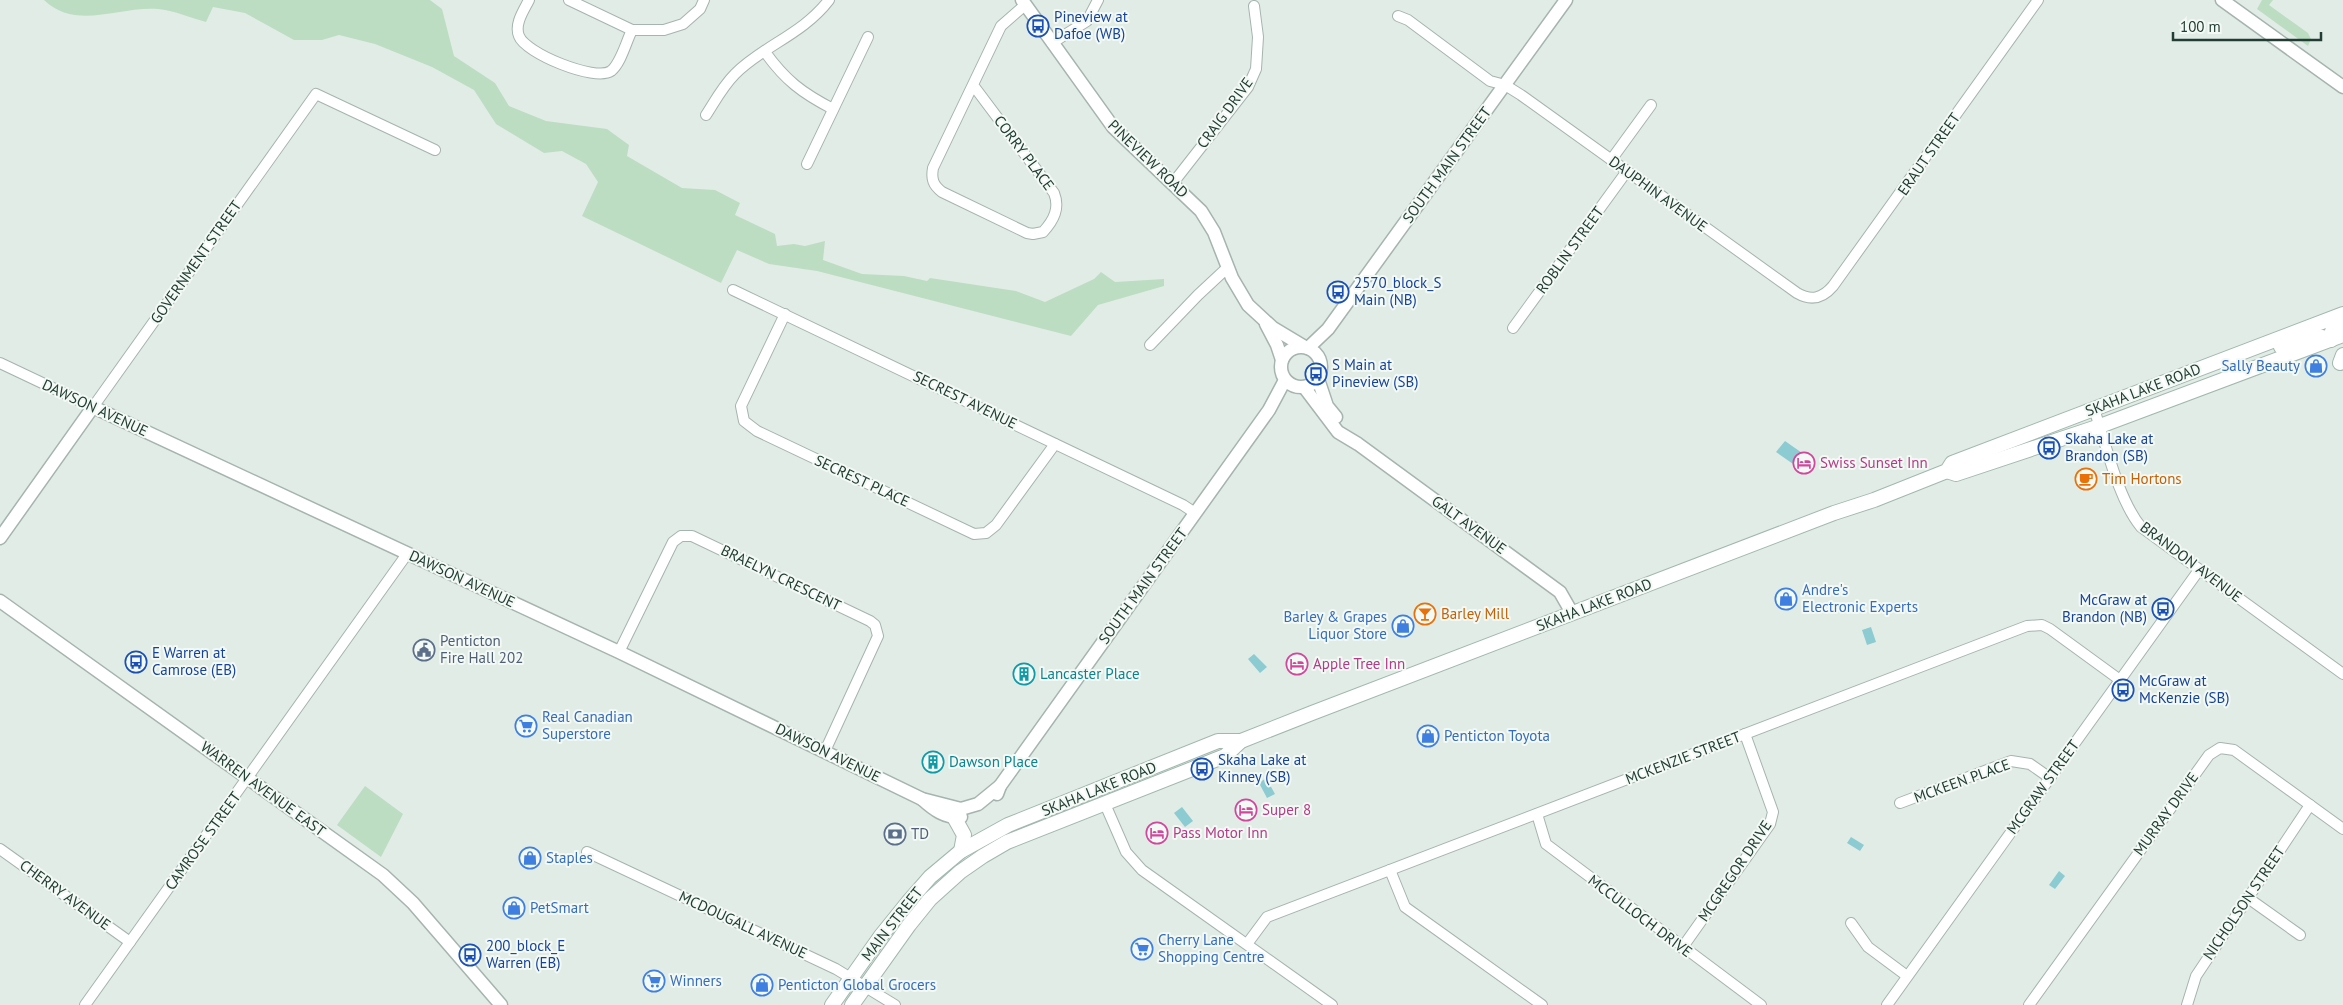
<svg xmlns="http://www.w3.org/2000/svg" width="2343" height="1005" font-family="'PT Sans',sans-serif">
	<rect width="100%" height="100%" fill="#e2ece7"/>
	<g fill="#bcddc2">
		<path d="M44,0H430L442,9L454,56L495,83L509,106L546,121L607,129L629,145L627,156L682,188L715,190L740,203L735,215L775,234L777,246L794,244L805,246L825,241L823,260L862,274L904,276L927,281L930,278L1016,291L1045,302L1094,279L1101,272L1115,282L1164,279V286L1098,305L1071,336L817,271L769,264L737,250L721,283L582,216L598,182L586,164L562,151L544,153L496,124L474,90L432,67L375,44L339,35L322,40H294L245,13L213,7L206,22C191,18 173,10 158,9C119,6 76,31 44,0Z"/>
		<path d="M2262,0H2273L2269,5L2308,33L2311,39L2308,46L2257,9Z"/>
		<path d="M365,786L403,814L381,857L337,825Z"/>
	</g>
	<g fill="#8bcbd1">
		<path d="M1785,441L1805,455L1796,466L1776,452Z"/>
		<path d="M1871,627L1876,642L1867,645L1862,630Z"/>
		<path d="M1254,654L1267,667L1260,673L1248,659Z"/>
		<path d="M1266,778L1275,794L1267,798L1259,783Z"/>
		<path d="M1182,807L1193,821L1185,827L1174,813Z"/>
		<path d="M1851,837L1864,845L1860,851L1847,843Z"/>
		<path d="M2059,871L2065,876L2055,889L2049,885Z"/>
	</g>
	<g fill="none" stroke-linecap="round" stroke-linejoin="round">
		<g stroke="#a5b4ae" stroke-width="12">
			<g id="minor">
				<path d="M529,0C524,10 514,24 519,36C525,53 595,82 611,71C621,63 626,42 632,30"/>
				<path d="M569,0L632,30H664L683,24L700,9L704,0"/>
				<path d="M1398,16L1408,20L1490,81L1505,85L1521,95L1797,293C1811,301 1822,299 1833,286L2038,0"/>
				<path d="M1052,43L1087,21L1098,0"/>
				<path d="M765,52C785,80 802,93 833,109"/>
				<path d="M973,85L1054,193C1060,208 1054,220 1043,232L1033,234L1027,233L942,192C933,185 931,179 933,168L1001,26L1025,5"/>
				<path d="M706,115C715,101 723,86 735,74C764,45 802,35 829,0"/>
				<path d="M1611,160L1651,105"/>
				<path d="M807,164L868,37"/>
				<path d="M1173,183L1248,87L1256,69L1258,37L1254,6"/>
				<path d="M733,290L1183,505L1195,513"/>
				<path d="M785,314L741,406L744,421L757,431L974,534L986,533L996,525L1055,444"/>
				<path d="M1513,328L1627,171"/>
				<path d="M1150,345L1198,295L1227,268"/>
				<path d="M0,363L93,407L316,94L435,150"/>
				<path d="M2094,409C2106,444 2118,499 2141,527L2343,674"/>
				<path d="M619,652L673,542L681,536H692L870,621L875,625L878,636L825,751"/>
				<path d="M1900,803L2011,761L2030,764L2050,778"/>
				<path d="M1105,804L1126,852L1142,870L1332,1005"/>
				<path d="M1537,814L1546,844L1761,1005"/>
				<path d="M0,849L130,942"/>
				<path d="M587,852L836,969L895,1005"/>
				<path d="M1390,870L1405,907L1542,1005"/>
				<path d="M2248,898L2300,935"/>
				<path d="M1851,923L1868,947L1907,976"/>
				<path d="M1247,944L1267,917L2027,626L2042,625L2050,629L2120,680"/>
				<path d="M1682,948L1770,824L1773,812L1745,734"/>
				<path d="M85,1005L407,554"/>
				<path d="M1887,1005L2199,570"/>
				<path d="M2029,1005L2209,755L2220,748L2234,750L2343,829"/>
				<path d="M2187,1005L2196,976L2310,805"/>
			</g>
		</g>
		<g stroke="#a5b4ae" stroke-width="15">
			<g id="tertiary">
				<path d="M1022,0L1113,127L1201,211L1214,232L1232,278L1248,305L1273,328L1303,346"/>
				<path d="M2222,0L2343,87"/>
				<path d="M1266,324L1277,345L1282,360"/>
				<circle cx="1301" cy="367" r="20"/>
				<path d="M1308,348L1328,329L1566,0"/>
				<path d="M1318,379L1327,406L1336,417"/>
				<path d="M1304,387L1338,432L1358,444L1560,592L1572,613"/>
				<path d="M0,538L93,407L619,652L922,799L961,809L978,804L1000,786"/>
				<path d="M0,601L383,875L413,903L501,1005"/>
				<path d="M997,794L1000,786L1269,410L1285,380"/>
				<path d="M922,799C934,810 945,818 961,817"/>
			</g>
		</g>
		<g stroke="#a1b8ae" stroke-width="16">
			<g id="secondary">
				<path d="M2331,340L2332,331L2343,324"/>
				<path d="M2281,347C2295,342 2311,333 2326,338"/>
				<path d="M2340,363L2343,355"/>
				<path d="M1947,471L1956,474L2100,426L2343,335"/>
				<path d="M954,817L964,835L961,851"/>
				<path d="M832,1005L880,937L909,901L930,877L961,851L1008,825L1218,741H1241"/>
				<path d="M852,1005L909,925L930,899L960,872L983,856L1007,842L1225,756L1241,741L1312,713L1834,513L1874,500L1947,471L1952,463L2343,314"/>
			</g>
		</g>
		<use href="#minor" stroke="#fff" stroke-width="10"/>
		<use href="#tertiary" stroke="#fff" stroke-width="12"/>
		<use href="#secondary" stroke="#fff" stroke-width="14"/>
	</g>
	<defs>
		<g id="bus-ring" transform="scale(1.125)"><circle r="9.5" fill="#f3f9f5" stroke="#1a4fb4" stroke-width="1.5"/><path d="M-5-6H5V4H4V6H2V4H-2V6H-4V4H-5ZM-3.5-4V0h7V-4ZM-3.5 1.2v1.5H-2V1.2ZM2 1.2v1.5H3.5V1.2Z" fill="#1a4fb4"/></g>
		<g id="shop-ring" transform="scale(1.125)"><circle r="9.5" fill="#f3f9f5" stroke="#3f7fe0" stroke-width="1.5"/><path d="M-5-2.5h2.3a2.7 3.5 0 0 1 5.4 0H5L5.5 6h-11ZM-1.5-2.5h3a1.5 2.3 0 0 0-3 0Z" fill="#3f7fe0"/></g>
		<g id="hotel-ring" transform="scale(1.125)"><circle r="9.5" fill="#f3f9f5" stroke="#d1479c" stroke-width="1.5"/><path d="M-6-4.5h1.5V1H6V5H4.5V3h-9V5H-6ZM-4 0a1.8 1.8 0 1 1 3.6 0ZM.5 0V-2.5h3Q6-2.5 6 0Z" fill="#d1479c"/></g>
		<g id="cafe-ring" transform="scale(1.125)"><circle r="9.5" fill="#f3f9f5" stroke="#e8710a" stroke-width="1.5"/><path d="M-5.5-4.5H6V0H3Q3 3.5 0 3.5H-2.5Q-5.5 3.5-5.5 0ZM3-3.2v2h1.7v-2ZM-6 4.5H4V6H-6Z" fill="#e8710a"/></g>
		<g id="bar-ring" transform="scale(1.125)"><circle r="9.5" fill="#f3f9f5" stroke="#e8710a" stroke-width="1.5"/><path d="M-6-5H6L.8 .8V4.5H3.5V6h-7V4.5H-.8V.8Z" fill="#e8710a"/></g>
		<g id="civic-ring" transform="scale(1.125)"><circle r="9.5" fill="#f3f9f5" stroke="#5c6f8a" stroke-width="1.5"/><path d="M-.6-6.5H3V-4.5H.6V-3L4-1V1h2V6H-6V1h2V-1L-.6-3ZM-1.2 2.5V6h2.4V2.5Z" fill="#5c6f8a"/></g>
		<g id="building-ring" transform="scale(1.125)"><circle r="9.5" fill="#f3f9f5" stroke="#0f9aa8" stroke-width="1.5"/><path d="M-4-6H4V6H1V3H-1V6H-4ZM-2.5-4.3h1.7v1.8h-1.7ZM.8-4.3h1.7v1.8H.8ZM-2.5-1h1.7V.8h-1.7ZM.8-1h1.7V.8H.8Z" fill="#0f9aa8"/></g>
		<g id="supermarket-ring" transform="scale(1.125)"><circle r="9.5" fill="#f3f9f5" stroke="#3f7fe0" stroke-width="1.5"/><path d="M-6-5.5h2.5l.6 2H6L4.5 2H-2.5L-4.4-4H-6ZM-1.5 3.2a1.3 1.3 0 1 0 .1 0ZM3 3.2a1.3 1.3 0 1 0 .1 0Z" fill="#3f7fe0"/></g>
		<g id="bank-ring" transform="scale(1.125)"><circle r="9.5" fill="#f3f9f5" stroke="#5c6f8a" stroke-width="1.5"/><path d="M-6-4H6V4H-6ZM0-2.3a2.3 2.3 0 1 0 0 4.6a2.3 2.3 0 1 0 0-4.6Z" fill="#5c6f8a"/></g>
	</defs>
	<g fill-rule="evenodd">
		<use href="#bus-ring" x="1038" y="26"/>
		<use href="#bus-ring" x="1338" y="292"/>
		<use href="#shop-ring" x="2316" y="366"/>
		<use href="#bus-ring" x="1316" y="374"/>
		<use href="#bus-ring" x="2049" y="448"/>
		<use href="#hotel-ring" x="1804" y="463"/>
		<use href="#cafe-ring" x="2086" y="479"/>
		<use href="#shop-ring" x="1786" y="599"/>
		<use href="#bus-ring" x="2163" y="609"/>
		<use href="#bar-ring" x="1425" y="614"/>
		<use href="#shop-ring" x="1403" y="626"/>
		<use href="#civic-ring" x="424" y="650"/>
		<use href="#bus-ring" x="136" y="662"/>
		<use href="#hotel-ring" x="1297" y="664"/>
		<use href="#building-ring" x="1024" y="674"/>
		<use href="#bus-ring" x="2123" y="690"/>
		<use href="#supermarket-ring" x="526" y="726"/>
		<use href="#shop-ring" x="1428" y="736"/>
		<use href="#building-ring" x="933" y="762"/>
		<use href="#bus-ring" x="1202" y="769"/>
		<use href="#hotel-ring" x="1246" y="810"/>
		<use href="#hotel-ring" x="1157" y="833"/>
		<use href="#bank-ring" x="895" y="834"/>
		<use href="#shop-ring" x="530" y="858"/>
		<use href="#shop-ring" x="514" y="908"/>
		<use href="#supermarket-ring" x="1142" y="949"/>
		<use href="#bus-ring" x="470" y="955"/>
		<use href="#supermarket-ring" x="654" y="981"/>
		<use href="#shop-ring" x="762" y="985"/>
	</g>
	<g text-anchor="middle" stroke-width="4" stroke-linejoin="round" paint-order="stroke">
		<g font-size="15" fill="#164399" stroke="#f3f9f5" text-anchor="start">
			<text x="1054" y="22">Pineview at<tspan x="1054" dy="17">Dafoe (WB)</tspan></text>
			<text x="1354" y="288">2570_block_S<tspan x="1354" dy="17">Main (NB)</tspan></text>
			<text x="1332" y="370">S Main at<tspan x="1332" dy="17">Pineview (SB)</tspan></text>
			<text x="2065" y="444">Skaha Lake at<tspan x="2065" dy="17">Brandon (SB)</tspan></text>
			<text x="2147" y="605" text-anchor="end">McGraw at<tspan x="2147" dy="17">Brandon (NB)</tspan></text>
			<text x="152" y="658">E Warren at<tspan x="152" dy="17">Camrose (EB)</tspan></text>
			<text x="2139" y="686">McGraw at<tspan x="2139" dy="17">McKenzie (SB)</tspan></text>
			<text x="1218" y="765">Skaha Lake at<tspan x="1218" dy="17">Kinney (SB)</tspan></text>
			<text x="486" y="951">200_block_E<tspan x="486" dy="17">Warren (EB)</tspan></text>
		</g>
		<g font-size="15" fill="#223d34" stroke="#f3f9f5">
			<text transform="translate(1225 113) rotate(-54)" y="5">CRAIG DRIVE</text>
			<text transform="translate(1024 153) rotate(53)" y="5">CORRY PLACE</text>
			<text transform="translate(1929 154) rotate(-55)" y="5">ERAUT STREET</text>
			<text transform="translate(1148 159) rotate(44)" y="5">PINEVIEW ROAD</text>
			<text transform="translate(1447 165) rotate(-54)" y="5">SOUTH MAIN STREET</text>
			<text transform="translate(1658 194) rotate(36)" y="5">DAUPHIN AVENUE</text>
			<text transform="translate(1570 250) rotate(-54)" y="5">ROBLIN STREET</text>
			<text transform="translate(196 262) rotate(-55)" y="5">GOVERNMENT STREET</text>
			<text transform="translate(2143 390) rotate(-21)" y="5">SKAHA LAKE ROAD</text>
			<text transform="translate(965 400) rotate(26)" y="5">SECREST AVENUE</text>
			<text transform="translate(95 408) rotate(25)" y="5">DAWSON AVENUE</text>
			<text transform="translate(862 481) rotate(25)" y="5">SECREST PLACE</text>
			<text transform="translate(1469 525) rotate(36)" y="5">GALT AVENUE</text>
			<text transform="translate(2191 562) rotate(37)" y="5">BRANDON AVENUE</text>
			<text transform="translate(781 578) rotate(26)" y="5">BRAELYN CRESCENT</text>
			<text transform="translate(462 579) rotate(25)" y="5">DAWSON AVENUE</text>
			<text transform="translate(1143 586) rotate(-54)" y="5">SOUTH MAIN STREET</text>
			<text transform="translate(1594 605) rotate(-21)" y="5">SKAHA LAKE ROAD</text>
			<text transform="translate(828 753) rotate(26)" y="5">DAWSON AVENUE</text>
			<text transform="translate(1683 758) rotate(-21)" y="5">MCKENZIE STREET</text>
			<text transform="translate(1962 781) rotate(-20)" y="5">MCKEEN PLACE</text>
			<text transform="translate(2043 787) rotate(-54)" y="5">MCGRAW STREET</text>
			<text transform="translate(263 789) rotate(36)" y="5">WARREN AVENUE EAST</text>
			<text transform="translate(1099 789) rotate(-22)" y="5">SKAHA LAKE ROAD</text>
			<text transform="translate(2166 814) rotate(-54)" y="5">MURRAY DRIVE</text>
			<text transform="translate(203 841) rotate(-54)" y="5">CAMROSE STREET</text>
			<text transform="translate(1735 871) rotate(-56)" y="5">MCGREGOR DRIVE</text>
			<text transform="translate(65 895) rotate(36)" y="5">CHERRY AVENUE</text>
			<text transform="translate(2244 903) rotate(-56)" y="5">NICHOLSON STREET</text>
			<text transform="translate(1640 916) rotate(37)" y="5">MCCULLOCH DRIVE</text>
			<text transform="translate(892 924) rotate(-52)" y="5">MAIN STREET</text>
			<text transform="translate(743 925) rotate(25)" y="5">MCDOUGALL AVENUE</text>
		</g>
		<g font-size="15" fill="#366cbe" stroke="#f3f9f5" text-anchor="start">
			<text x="2300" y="371" text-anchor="end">Sally Beauty</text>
			<text x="1802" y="595">Andre's<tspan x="1802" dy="17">Electronic Experts</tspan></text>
			<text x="1387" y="622" text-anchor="end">Barley &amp; Grapes<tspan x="1387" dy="17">Liquor Store</tspan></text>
			<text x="542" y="722">Real Canadian<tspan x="542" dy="17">Superstore</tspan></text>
			<text x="1444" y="741">Penticton Toyota</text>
			<text x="546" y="863">Staples</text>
			<text x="530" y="913">PetSmart</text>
			<text x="1158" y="945">Cherry Lane<tspan x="1158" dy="17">Shopping Centre</tspan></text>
			<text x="670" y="986">Winners</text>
			<text x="778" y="990">Penticton Global Grocers</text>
		</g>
		<g font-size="15" fill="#b23c85" stroke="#f3f9f5" text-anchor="start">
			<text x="1820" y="468">Swiss Sunset Inn</text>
			<text x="1313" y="669">Apple Tree Inn</text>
			<text x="1262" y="815">Super 8</text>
			<text x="1173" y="838">Pass Motor Inn</text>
		</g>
		<g font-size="15" fill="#c56008" stroke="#f3f9f5" text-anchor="start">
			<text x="2102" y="484">Tim Hortons</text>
			<text x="1441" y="619">Barley Mill</text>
		</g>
		<g font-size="15" fill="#4e5e75" stroke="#f3f9f5" text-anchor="start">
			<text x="440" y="646">Penticton<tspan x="440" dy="17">Fire Hall 202</tspan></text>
			<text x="911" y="839">TD</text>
		</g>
		<g font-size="15" fill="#0d838f" stroke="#f3f9f5" text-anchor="start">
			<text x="1040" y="679">Lancaster Place</text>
			<text x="949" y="767">Dawson Place</text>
		</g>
	</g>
	<path d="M2173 32v8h148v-8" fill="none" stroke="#223d34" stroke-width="2.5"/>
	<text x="2180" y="32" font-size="15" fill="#223d34" stroke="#f3f9f5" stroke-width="4" paint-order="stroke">100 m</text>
</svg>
